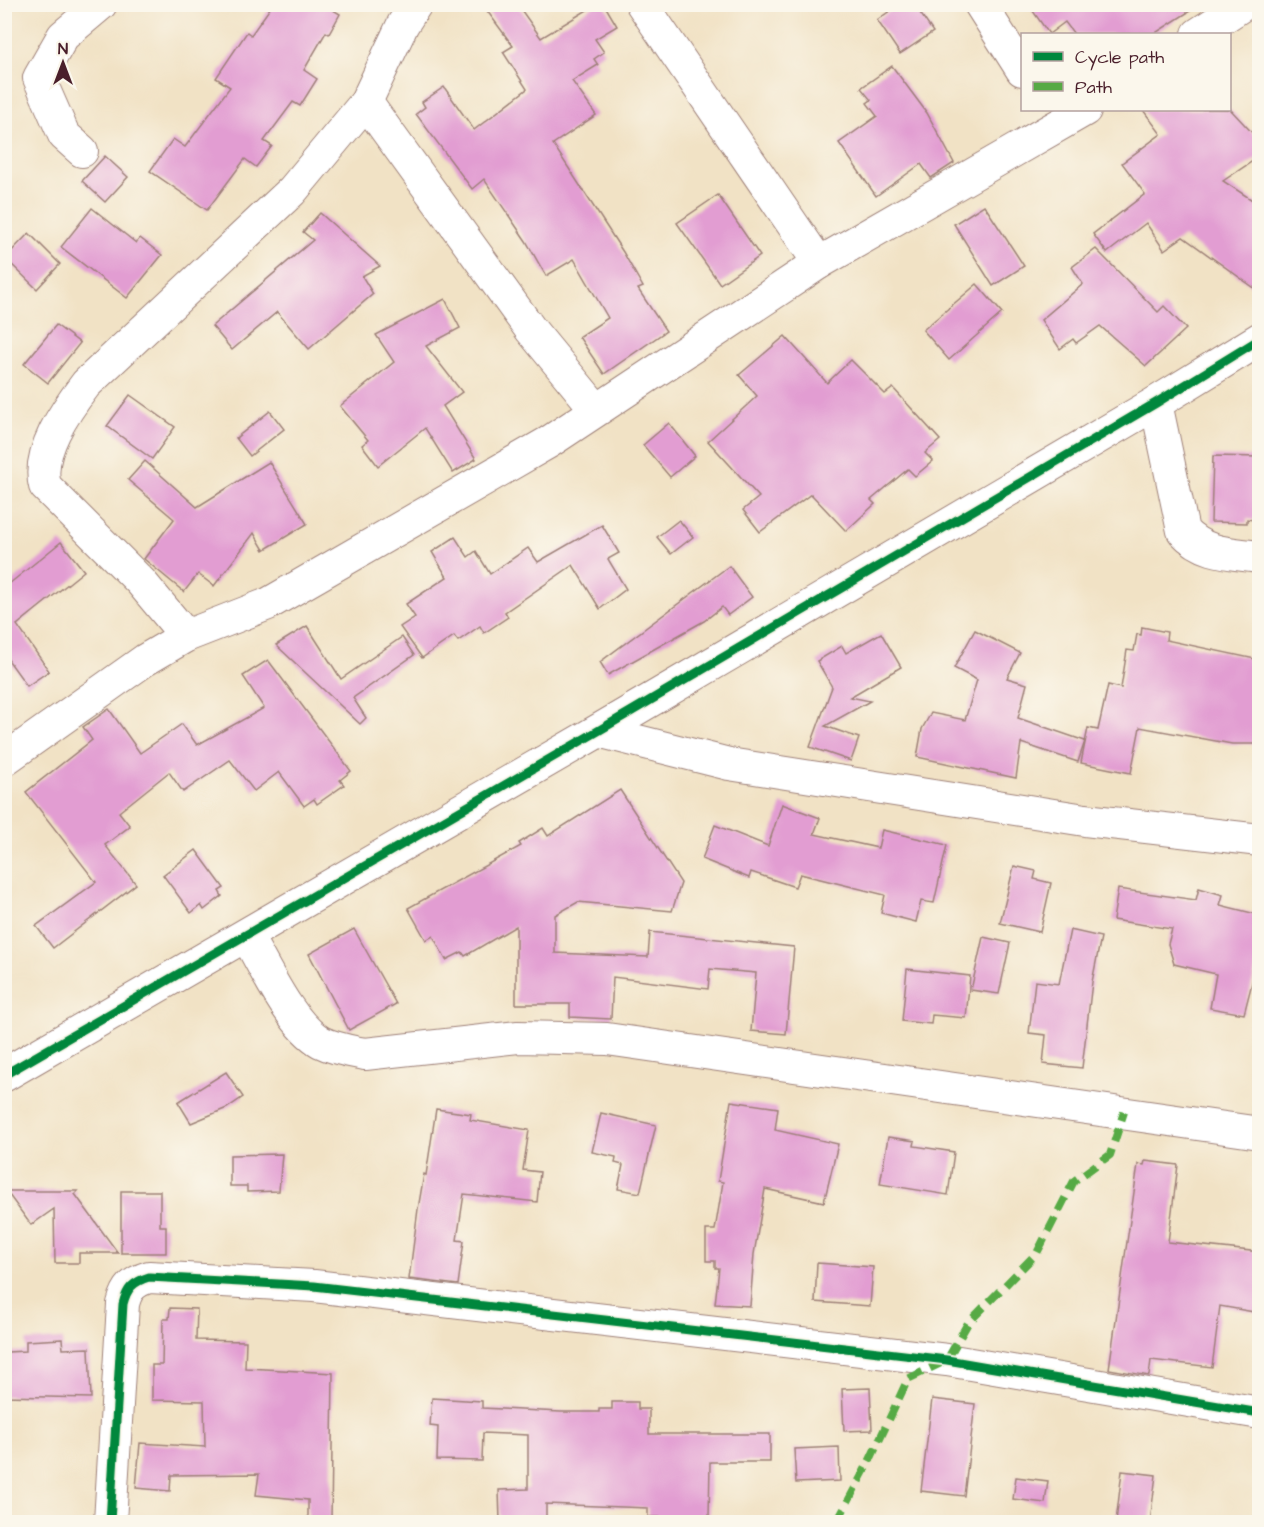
<svg xmlns="http://www.w3.org/2000/svg" width="1264" height="1527" font-family="'Architects Daughter',sans-serif">
	<rect width="100%" height="100%" fill="#fbf7ec"/>
	<filter id="ink" filterUnits="userSpaceOnUse"><feTurbulence type="fractalNoise" baseFrequency=".0167" numOctaves="2"/><feDisplacementMap in="SourceGraphic" scale="12" xChannelSelector="R" yChannelSelector="G"/><feConvolveMatrix kernelMatrix="1 2 1 2 8 2 1 2 1" color-interpolation-filters="sRGB"/></filter>
	<filter id="wash" filterUnits="userSpaceOnUse"><feTurbulence type="fractalNoise" baseFrequency=".008" numOctaves="4" result="noise"/><feDisplacementMap in="SourceGraphic" scale="24" xChannelSelector="R" yChannelSelector="G"/><feGaussianBlur stdDeviation="1.35" result="paint"/><feColorMatrix in="noise" values="0 0 0 0 0 0 0 0 0 0 0 0 0 0 0 0 0 1.4 0 .05"/><feComposite in="paint" operator="in"/></filter>
	<g filter="url(#wash)">
		<rect width="100%" height="100%" fill="#f1e2c5"/>
		<g id="blocks">
			<g fill="#e29dd2">
				<path d="M273,4H323L340,14L329,34L326,32L304,70L317,79L300,106L293,102L264,141L272,146L256,167L245,159L207,210L150,171L173,139L185,147L230,87L216,78L247,32L251,35Z"/>
				<path d="M482,4H517L541,38L597,4H604L617,26L595,39L604,52L594,59L598,65L572,81L596,115L553,144L623,252L643,287L638,289L666,331L604,374L579,337L608,318L574,259L546,276L526,241L484,179L472,189L416,114L425,107L422,102L444,87L474,130L527,89L503,52L513,46Z"/>
				<path d="M900,4H914L933,32L900,54L877,20Z"/>
				<path d="M1028,4H1201L1154,34H1074L1065,22L1049,34Z"/>
				<path d="M892,66L927,113L954,163L931,178L921,164L876,196L839,143L877,116L867,103L871,100L861,88Z"/>
				<path d="M1230,109L1260,141V156L1223,181L1260,205V292L1183,237L1164,250L1146,223L1107,253L1093,234L1145,194L1122,163L1161,134L1143,110Z"/>
				<path d="M105,156L128,177L105,202L82,181Z"/>
				<path d="M718,195L760,256L720,284L677,223Z"/>
				<path d="M984,205L1024,266L993,286L954,224Z"/>
				<path d="M92,208L136,243L140,238L162,255L127,298L61,247Z"/>
				<path d="M320,213L380,266L362,276L373,294L309,349L277,312L232,350L212,326L313,240L303,232Z"/>
				<path d="M29,233L60,264L37,289L5,258Z"/>
				<path d="M1096,249L1158,312L1164,306L1186,329L1146,366L1100,326L1076,343L1073,339L1060,349L1041,320L1083,284L1072,267Z"/>
				<path d="M977,284L1002,313L949,360L923,330Z"/>
				<path d="M445,299L460,328L426,346L462,392L443,406L476,459L453,473L425,428L378,466L362,445L368,440L340,406L394,362L376,335Z"/>
				<path d="M56,325L80,343L48,383L24,364Z"/>
				<path d="M785,336L827,383L851,360L885,394L893,388L940,440L925,453L933,461L915,476L908,469L871,500L875,504L846,531L811,494L760,532L743,510L759,497L708,441L757,396L739,375Z"/>
				<path d="M130,395L175,427L152,459L107,426Z"/>
				<path d="M270,411L284,429L250,456L236,438Z"/>
				<path d="M669,423L695,456L670,477L643,445Z"/>
				<path d="M1213,456L1260,457V521L1247,519V523L1211,522Z"/>
				<path d="M145,461L197,507L269,462L307,524L264,550L254,533L214,586L198,574L184,592L144,559L174,519L128,480Z"/>
				<path d="M679,520L693,537L671,554L657,537Z"/>
				<path d="M602,525L619,553L608,559L626,589L600,609L573,565L505,612L508,617L484,633L480,626L458,641L454,636L422,658L400,627L415,617L406,604L447,577L432,552L455,537L468,557L476,551L490,574L528,548L538,562Z"/>
				<path d="M61,542L84,571L17,625L49,671L27,686L4,654V588Z"/>
				<path d="M729,566L752,597L728,615L722,607L704,621L608,675L600,662Z"/>
				<path d="M307,626L341,679L402,637L414,655L353,698L366,718L360,724L276,645Z"/>
				<path d="M1142,627L1167,632L1166,640L1260,660V744H1232L1140,727L1131,773L1081,763L1088,728L1098,730L1108,685L1121,688L1127,650L1134,651L1137,634L1141,635Z"/>
				<path d="M975,630L1020,653L1007,678L1027,684L1018,718L1085,741L1078,762L1021,743L1016,778L917,757L922,729L931,713L965,720L977,680L954,668Z"/>
				<path d="M881,633L901,667L850,697L870,701L825,726L859,738L851,761L810,747L832,687L817,661L842,646L846,653Z"/>
				<path d="M268,660L351,771L340,780L344,785L317,804L314,799L304,806L279,772L254,791L230,760L183,792L169,772L119,812L130,826L105,845L136,884L53,948L36,926L96,882L26,792L92,740L83,727L109,709L140,753L182,724L197,745L264,708L243,676Z"/>
				<path d="M620,790L681,883L672,911L578,902L555,915V953L648,957L650,932L794,947L786,1034L751,1031L756,973L710,969L708,989L613,977L611,1019L570,1017V1004H516V926L465,956L462,952L446,960L433,936L426,940L408,908L521,846L519,843L543,828L548,836Z"/>
				<path d="M782,804L820,818L814,834L878,848L882,830L947,845L934,903L921,901L916,922L881,913L885,895L800,874L795,887L751,872L749,878L702,859L715,825L768,846Z"/>
				<path d="M196,850L224,888L219,891L222,896L204,910L201,905L191,913L163,875Z"/>
				<path d="M1014,866L1036,871L1034,879L1051,883L1040,932L1000,923Z"/>
				<path d="M1199,888L1223,895L1220,905L1260,915V952L1244,1014L1210,1008L1216,974L1174,964L1168,944L1172,929L1113,920L1118,889L1196,900Z"/>
				<path d="M354,929L396,1004L349,1030L309,954Z"/>
				<path d="M1070,930L1101,937L1092,982L1082,1068L1043,1064L1046,1035L1029,1033L1035,981L1059,984Z"/>
				<path d="M983,937L1010,943L999,994L971,990Z"/>
				<path d="M907,969L970,976L966,1018L932,1015L931,1024L902,1021Z"/>
				<path d="M226,1072L243,1097L227,1108L191,1123L178,1102Z"/>
				<path d="M731,1101L778,1108L775,1130L838,1144L824,1202L765,1189L754,1254L750,1306L715,1304L719,1268H715V1261H706V1230H715L723,1182L718,1181Z"/>
				<path d="M436,1109L471,1114L470,1120L529,1130L523,1170L540,1172L537,1202L464,1194L457,1240L464,1241L458,1285L409,1279L418,1209L424,1174L426,1175Z"/>
				<path d="M601,1113L656,1125L640,1193L618,1189L623,1165L615,1163L616,1157L592,1152Z"/>
				<path d="M888,1137L915,1141L914,1146L954,1152L948,1195L880,1184Z"/>
				<path d="M282,1154L279,1191L247,1192V1186H230V1155Z"/>
				<path d="M1145,1161L1178,1165L1168,1242L1260,1252V1313L1220,1306L1212,1367L1151,1360L1149,1376L1109,1369L1138,1164L1144,1165Z"/>
				<path d="M6,1191H78L75,1194L118,1253H79V1263H55L54,1209L31,1225Z"/>
				<path d="M121,1191H160V1226H166V1253H121Z"/>
				<path d="M817,1263L873,1267L870,1306L815,1302Z"/>
				<path d="M170,1308L197,1309L196,1340L246,1341L245,1368L333,1373L331,1522H308V1500L256,1495L259,1474L171,1475L170,1491L136,1488L140,1443L205,1447L204,1401L152,1400V1365H162L163,1319H169Z"/>
				<path d="M62,1339L63,1349L89,1348L91,1398L4,1396L7,1352L26,1351V1341Z"/>
				<path d="M870,1388L872,1430L844,1431L842,1389Z"/>
				<path d="M432,1398L482,1401V1408L561,1412H599V1409H612V1402H638V1409H649V1434H770V1462H710L709,1519L694,1518V1522H662V1517H648V1508L546,1504V1522H500L499,1490L528,1489V1435L483,1433L482,1461L437,1460L438,1427L430,1426Z"/>
				<path d="M932,1399L975,1404L964,1496L921,1491Z"/>
				<path d="M839,1447L840,1481L796,1483L794,1449Z"/>
				<path d="M1122,1471L1156,1475L1150,1522H1116Z"/>
				<path d="M1016,1477L1048,1481L1045,1503L1013,1499Z"/>
			</g>
		</g>
	</g>
	<g filter="url(#ink)">
		<use href="#blocks" fill-opacity="0" stroke="#9e8078" stroke-width="1.5"/>
		<g fill="none" stroke-linecap="round" stroke-linejoin="round">
			<g stroke="#9e8078" stroke-width="34">
				<g id="street">
					<path d="M642,4L819,263"/>
					<path d="M980,4L1022,70"/>
					<path d="M1198,34L1244,4"/>
					<path d="M366,102L531,330L596,409"/>
					<path d="M82,151L64,135L39,78L63,36L101,4"/>
					<path d="M1156,403L1183,531C1204,554 1231,553 1260,557"/>
					<path d="M186,636L141,582L45,486C36,452 66,410 86,384L292,191L366,102L403,24L416,4"/>
					<path d="M598,731L729,764L1085,820L1260,840"/>
					<path d="M4,760L145,660L186,636L268,604L549,442L819,263L1085,110"/>
					<path d="M247,937C265,967 290,1024 321,1042C335,1049 350,1051 365,1054L518,1037L607,1039L1260,1133"/>
					<path d="M110,1522L123,1304C127,1288 133,1282 149,1277L314,1286L947,1360L1260,1413"/>
				</g>
			</g>
			<g stroke="#9e8078" stroke-width="35">
				<path id="secondary" d="M4,1075L598,731L1156,403L1260,339"/>
			</g>
			<use href="#street" stroke="#fff" stroke-width="32"/>
			<use href="#secondary" stroke="#fff" stroke-width="33"/>
			<path stroke="#57aa44" stroke-width="8" stroke-dasharray="15 8" stroke-linecap="butt" d="M837,1522L870,1460L908,1379L947,1360L968,1323L1037,1253L1074,1181L1110,1155L1124,1112"/>
			<g stroke="#fbf7ec" stroke-width="13">
				<g id="cycleway">
					<path d="M4,1075L598,731L1156,403L1260,339"/>
					<path d="M110,1522L123,1304C127,1288 133,1282 149,1277L314,1286L947,1360L1260,1413"/>
				</g>
			</g>
			<use href="#cycleway" stroke="#00873e" stroke-width="9"/>
		</g>
	</g>
	<rect width="1264" height="1527" fill="none" stroke="#fbf7ec" stroke-width="24"/>
	<rect x="1021" y="33" width="210" height="78" fill="#fbf7ec" stroke="#b4a19f" stroke-width="1.5"/>
	<rect x="1033" y="52" width="30" height="9" fill="#00873e" stroke="#b4a19f" stroke-width="1.5"/>
	<text x="1075" y="63" font-size="18" fill="#4a1f2b">Cycle path</text>
	<rect x="1033" y="82" width="30" height="9" fill="#57aa44" stroke="#b4a19f" stroke-width="1.5"/>
	<text x="1075" y="93" font-size="18" fill="#4a1f2b">Path</text>
	<g transform="translate(63 63)" stroke="#fbf7ec" stroke-width="4.5" paint-order="stroke">
	<path d="M0-4.5L10 22L0 15L-10 22Z" fill="#4a1f2b"/>
	<text y="-9" font-size="16" font-weight="bold" text-anchor="middle" fill="#4a1f2b">N</text>
	</g>
</svg>
